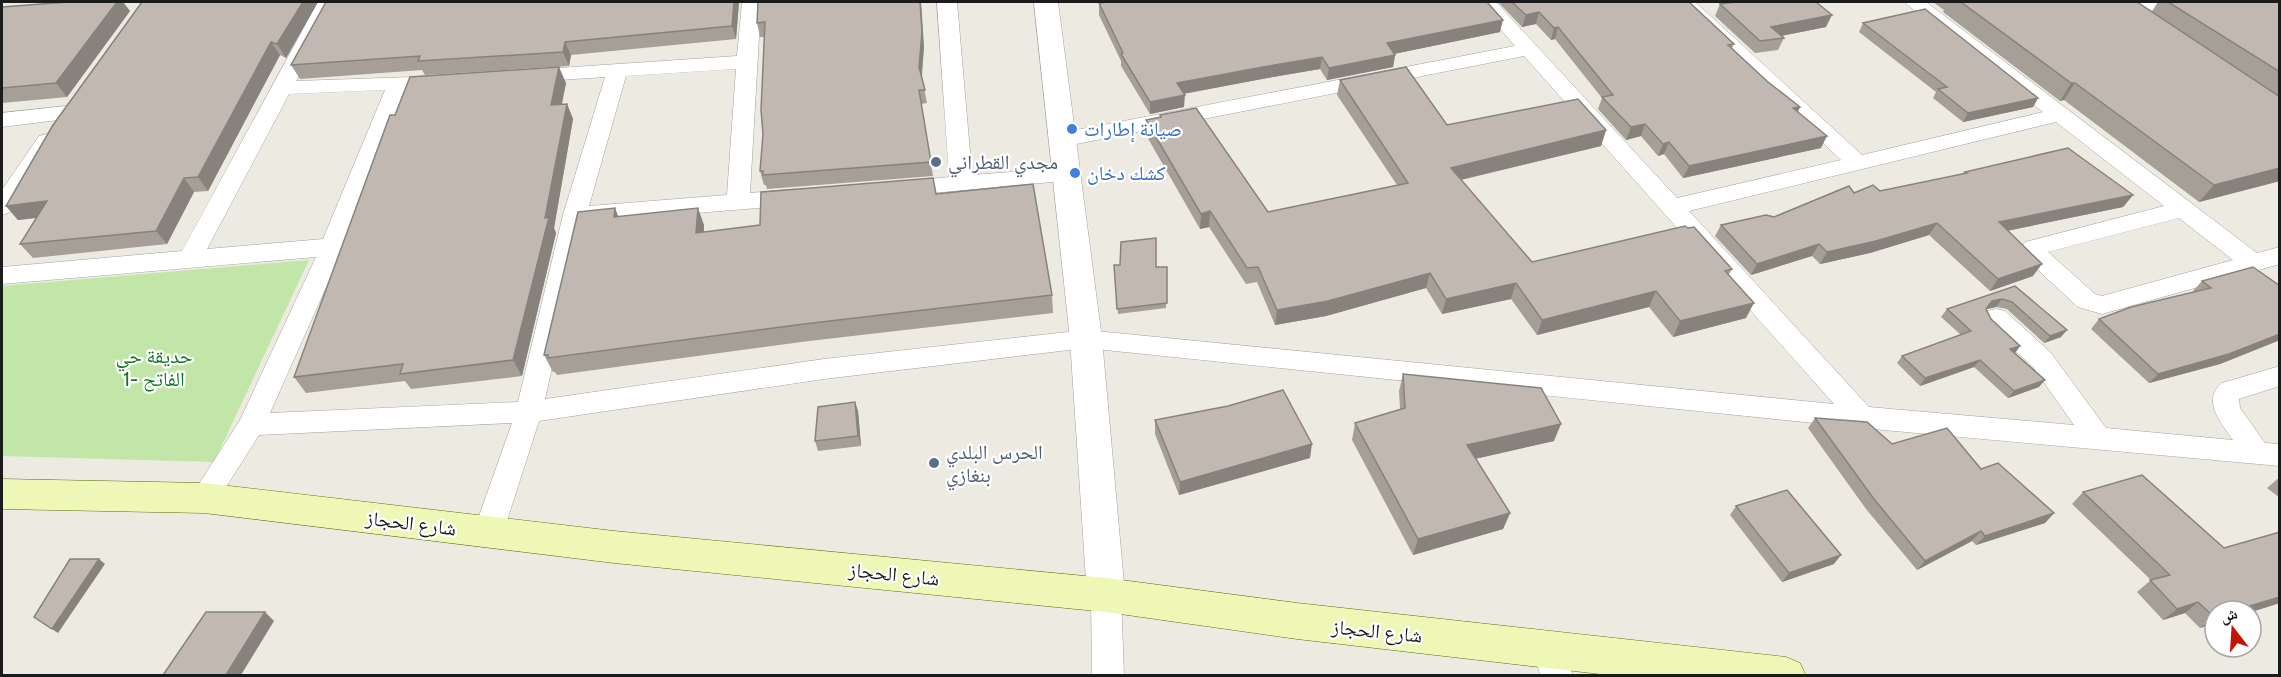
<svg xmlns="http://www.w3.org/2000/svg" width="2281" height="677" font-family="Cabin,'Noto Naskh Arabic',sans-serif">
	<rect width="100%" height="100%" fill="#edeae1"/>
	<path fill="#c1e6a8" d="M309,260L214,462L2,456V286Z"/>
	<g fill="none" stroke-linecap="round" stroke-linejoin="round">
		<g stroke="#a2a2a2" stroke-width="1">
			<g id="minor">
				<path d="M318,2H338L296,81L442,76L449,78L452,82L449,86L407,90L344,247L270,413L518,402L563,215L605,77L529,82L522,80L519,76L522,72L529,70L737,56L742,2H761L750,193L795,189L803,192L806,197L803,202L795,205L585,222L545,399L824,359L1086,330L1834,404L1524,56L1061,147L1053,145L1050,140L1053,135L1061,133L1515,46L1477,2H1496L1677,198L1841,160L1675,2H1695L1862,155L2043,112L1904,2H1926L2257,253L2280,247V264L2102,314L2078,307L2027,260L2021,248L2025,242L2164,206L2056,122L1689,211L1869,407L2074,425L2033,367L1987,325L1983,318L1987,311L1996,309L2005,311L2051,353L2106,428L2233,440C2221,423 2201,400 2222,383L2280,366V386L2239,399L2240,408L2265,443L2280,444V466L1862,428L1086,348L824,379L539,421L503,533L498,542L488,545L478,542L473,533L512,423L259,435L214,506L204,510L194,506L190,498L240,420L316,257L2,284V267L182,251ZM736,69L727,195L589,206L626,76ZM385,90L323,239L207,249L289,94ZM2179,218L2233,260L2102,296L2095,294L2048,252Z"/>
				<path d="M937,2H957L972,175L1065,168L1073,170L1076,175L1073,180L901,196L893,193L890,188L893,183L949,177Z"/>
				<path d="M2141,2H2178L2175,6L2128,16L2121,14L2118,10L2121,6Z"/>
				<path d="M66,106L74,108L77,113L74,118L2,127V113Z"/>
				<path d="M47,134L55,136L58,141L10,212L2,215V190L39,136Z"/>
				<path d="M1106,582L1117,586L1121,595L1124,676H1092L1091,595L1095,586Z"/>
				<path d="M1548,636L1559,640L1573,676H1541L1532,650L1537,640Z"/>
			</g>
		</g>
		<g stroke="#a2a2a2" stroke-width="1">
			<path id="tertiary" d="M1034,2H1058L1102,339L1125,595L1119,607L1106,611L1093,607L1087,595L1070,339Z"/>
		</g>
		<g stroke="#596d08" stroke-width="1">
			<path id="secondary" d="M2,479L204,483L614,531L1106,578L1297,603L1786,657L1800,663L1806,676H1617L1297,639L1106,612L614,563L204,513L2,509Z"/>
		</g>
		<use href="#minor" fill="#fff" fill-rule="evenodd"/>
		<use href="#tertiary" fill="#fff" fill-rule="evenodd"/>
		<use href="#secondary" fill="#eef7b5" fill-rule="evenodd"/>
	</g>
	<g fill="#a69f98">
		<path d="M142,2H318L286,58L280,55L208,191L194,192L167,244L33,258L20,244L37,218L18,220L6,206Z"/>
		<path d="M739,2L736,39L571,55L569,66L425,75L422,70L300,79L291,65Z"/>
		<path d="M758,2L924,46L922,77L927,103L921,104L933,176L767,189L766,185H764L760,171L763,134L765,37H760L757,23Z"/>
		<path d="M1498,2H1689L1734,44L1732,48L1768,82L1800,107L1798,112L1821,148L1683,178L1664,154L1658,156L1641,136L1626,140L1598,109L1602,98L1555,39L1551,40L1536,24L1522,27Z"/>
		<path d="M1933,2H2137L2152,11L2158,2H2280V181L2199,202L2064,100L2060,101L1943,12L1944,10Z"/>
		<path d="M1099,3L1500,32L1394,54L1395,55L1393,67L1327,80L1320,69L1262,79L1184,94V107L1150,114L1121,66V61L1099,15Z"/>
		<path d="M1720,4L1826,27L1781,36L1784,38L1778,50L1755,53L1715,16Z"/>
		<path d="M2,7L130,11L67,97L2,103Z"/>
		<path d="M1863,23L2038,98L2033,107L1963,122L1933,98L1936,92L1859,32Z"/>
		<path d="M1340,80L1447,125L1606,130L1601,146L1461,180L1532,262L1732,269L1729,274L1746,318L1673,337L1649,307L1537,335L1511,299L1442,314L1426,288L1326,316L1275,325L1257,282L1246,284L1209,227L1200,229L1146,135V120L1160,117V115L1268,212L1397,185L1337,95Z"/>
		<path d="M566,83L562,104H567L573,119L554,228L556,233L522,376L411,389L405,381L306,393L294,377L395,115Z"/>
		<path d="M1965,172L2133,195L2123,207L2007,231L2033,276L1990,291L1929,235L1870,253L1820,264L1812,256L1751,275L1715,236L1721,225L1774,217L1854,193L1880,191L1964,174Z"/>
		<path d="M936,194L1052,295L1053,313L809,341L557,375L555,372H553L544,355L619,217L704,225V232L760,225Z"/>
		<path d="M1114,265L1156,267H1167L1166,308L1118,314Z"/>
		<path d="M2202,281L2280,286V340L2220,364L2149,383L2091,329L2099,319L2194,292L2193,291Z"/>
		<path d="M2015,286L2061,337L2044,343L2007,309L1996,307L1986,309L1991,319L2020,346L2015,353L2039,387L2008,398L1974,367L1920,386L1897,363L1902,356L1961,335L1941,317L1947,309Z"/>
		<path d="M1403,374L1554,441L1475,459L1510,513L1503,529L1413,555L1352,440L1355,423L1400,409L1399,391Z"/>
		<path d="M855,402L858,411L861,446L818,451L815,441Z"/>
		<path d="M1815,418L1892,444L1981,469L2054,513L2045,523L1976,545L1972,541L1917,570L1866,509L1808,428Z"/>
		<path d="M1155,420L1310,458L1179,495L1155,434Z"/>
		<path d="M2280,477V498L2267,488Z"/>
		<path d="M2083,492L2280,603L2251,612V611L2200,628L2185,613L2163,620L2137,592L2151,580L2072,504Z"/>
		<path d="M1736,506L1834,564L1782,582L1730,515Z"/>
	</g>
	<g fill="#87827c">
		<path d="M117,2H123L130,11L67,97L56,83Z"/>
		<path d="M303,2H318L286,58L277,44Z"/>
		<path d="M734,2H739L736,39L732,26Z"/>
		<path d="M920,2H921L924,46L921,81L919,67Z"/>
		<path d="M1539,12L1536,24L1522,27L1526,15Z"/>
		<path d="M1832,15L1826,27L1765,39L1771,27Z"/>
		<path d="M1503,20L1500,32L1384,56L1387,43Z"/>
		<path d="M1558,27L1555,39L1551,40L1554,28Z"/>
		<path d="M271,42L280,55L208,191L198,177Z"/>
		<path d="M565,42L571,55L569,66L563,52Z"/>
		<path d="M1395,55L1393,67L1327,80L1329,68Z"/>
		<path d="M1322,57L1320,69L1262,79L1176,95L1177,83L1263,67Z"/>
		<path d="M559,67L566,83L558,121L551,105Z"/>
		<path d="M2071,83H2075L2064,100L2060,101Z"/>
		<path d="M1185,95L1184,107L1150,114V102Z"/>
		<path d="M2038,98L2033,107L1963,122L1968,113Z"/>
		<path d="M567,104L573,119L554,228L556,233L522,376L513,360L545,218Z"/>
		<path d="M1800,107L1794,119L1793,108Z"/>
		<path d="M1645,124L1641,136L1626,140L1631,127Z"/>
		<path d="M1606,130L1601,146L1447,183L1451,168Z"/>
		<path d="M1827,136L1821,148L1683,178L1689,166Z"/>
		<path d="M1669,142L1664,154L1658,156L1663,144Z"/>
		<path d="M2280,168V181L2199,202L2214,185Z"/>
		<path d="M184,178L194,192L167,244L156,231Z"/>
		<path d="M2133,195L2123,207L1991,234L1999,222Z"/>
		<path d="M47,201L59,215L18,220L6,206Z"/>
		<path d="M615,208L622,226L614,217Z"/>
		<path d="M698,208L704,225L702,250L696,233Z"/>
		<path d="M1210,211L1209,227L1200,229L1201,214Z"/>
		<path d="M1937,223L1929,235L1870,253L1820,264L1827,252Z"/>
		<path d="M1819,244L1812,256L1751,275L1757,264Z"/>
		<path d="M2042,264L2033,276L1990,291L1998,279Z"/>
		<path d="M1430,273L1426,288L1326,316L1275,325L1277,310Z"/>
		<path d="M1516,283L1511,299L1442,314L1446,299Z"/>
		<path d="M1656,291L1649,307L1537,335L1542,320Z"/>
		<path d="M2002,299L1996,307L1987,309L1992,301Z"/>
		<path d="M1754,303L1746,318L1673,337L1680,321Z"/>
		<path d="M2067,330L2061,337L2044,343L2050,336Z"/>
		<path d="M2280,334V340L2220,364L2149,383L2158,374Z"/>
		<path d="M2020,346L2015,353L2010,349Z"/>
		<path d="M1980,360L1974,367L1920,386L1925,378Z"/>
		<path d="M2045,380L2039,387L2008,398L2014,391Z"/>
		<path d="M855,402L858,411L861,446L858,436Z"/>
		<path d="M1561,424L1554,441L1461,462L1467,445Z"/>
		<path d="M1312,444L1310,458L1179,495L1180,482Z"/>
		<path d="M1510,513L1503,529L1413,555L1418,539Z"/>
		<path d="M2054,513L2045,523L1976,545L1985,536Z"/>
		<path d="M1981,531L1972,541L1917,570L1925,561Z"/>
		<path d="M1841,555L1834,564L1782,582L1789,573Z"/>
		<path d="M99,559L105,564L58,633L52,629Z"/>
		<path d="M2280,597V603L2251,612V611H2233Z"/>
		<path d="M2198,602L2185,613L2163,620L2177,609Z"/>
		<path d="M265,612L274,621L241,675H226Z"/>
		<path d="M2214,617H2215V623L2200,628Z"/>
	</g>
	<g fill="#c1b9b1" stroke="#87827c" stroke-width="1.5">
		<path d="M68,2H117L56,83L2,88V7Z"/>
		<path d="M142,2H303L277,44L271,42L198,177L184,178L156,231L20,244L47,201L6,206L53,125Z"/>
		<path d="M326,2H734L732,26L565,42L563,52L418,61L420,56L291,65Z"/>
		<path d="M758,2H920L922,32L919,67L925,90H919L931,162L763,175V171H760L763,134L761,110L765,22L757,23Z"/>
		<path d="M1108,2H1487L1503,20L1387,43L1395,55L1329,68L1322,57L1263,67L1177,83L1185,95L1150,102L1121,54L1123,53L1099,3Z"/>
		<path d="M1512,2H1689L1734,44L1728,45L1768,82L1800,107L1793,108L1827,136L1689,166L1669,142L1663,144L1645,124L1631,127L1602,97L1613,95L1558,27L1554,28L1539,12L1526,15Z"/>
		<path d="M1735,2H1816L1832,15L1771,27L1784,38L1760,41L1720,4Z"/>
		<path d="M1961,2H2137L2280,97V168L2214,185L2075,83H2071Z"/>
		<path d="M2168,2H2280V72Z"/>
		<path d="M1925,9L2038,98L1968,113L1938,89L1947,87L1863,23Z"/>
		<path d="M559,67L551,105L567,104L545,218L549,217L513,360L400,374L403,364L294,377L390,115H395L410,77Z"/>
		<path d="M1406,67L1447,125L1578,99L1606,130L1451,168L1532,262L1685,226L1688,228L1694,227L1732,269L1725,271L1754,303L1680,321L1656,291L1542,320L1516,283L1446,299L1430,273L1328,301L1277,310L1258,267L1247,268L1210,211L1201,214L1146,120L1161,117L1160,115L1196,108L1268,212L1408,183L1340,80Z"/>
		<path d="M2068,148L2133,195L1999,222L2042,264L1998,279L1937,223L1876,241L1827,252L1819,244L1757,264L1721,225L1766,215L1774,217L1849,186L1854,193L1873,185L1880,191L1967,173L1965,172Z"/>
		<path d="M933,178L936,194L1033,184L1052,295L804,324L548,358V355H544L578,212L615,208L614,217L698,208L696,233L760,225L761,192Z"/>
		<path d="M1156,238V267H1167V303L1117,309L1114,265H1120L1121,242Z"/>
		<path d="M2253,267L2280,286V334L2229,354L2158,374L2099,319L2131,307L2211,288L2202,281Z"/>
		<path d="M2015,286L2067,330L2050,336L2012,302L2002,299L1992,301L1986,309L1991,319L2020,346L2010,349L2045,380L2014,391L1980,360L1925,378L1902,356L1971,331L1947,309Z"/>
		<path d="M1403,374L1541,388L1561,424L1467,445L1510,513L1418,539L1355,423L1405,408Z"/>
		<path d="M1283,390L1312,444L1180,482L1155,420L1228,406Z"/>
		<path d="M855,402L858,436L815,441L818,407Z"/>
		<path d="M1815,418L1867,422L1892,444L1947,428L1981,469L1998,463L2054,513L1985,536L1981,531L1925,561L1874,499Z"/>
		<path d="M2142,475L2224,548L2280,532V597L2233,611H2215V617H2214L2198,602L2177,609L2150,580L2170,575L2083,492Z"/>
		<path d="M1787,490L1841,555L1789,573L1736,506Z"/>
		<path d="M70,559H99L52,629L34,617Z"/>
		<path d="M206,612H265L226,675H163Z"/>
	</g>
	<g fill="#3f7fe0" stroke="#fff" stroke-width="2">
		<circle cx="1072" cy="129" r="6"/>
		<circle cx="1075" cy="173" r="6"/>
	</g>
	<g fill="#5c6f8a" stroke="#fff" stroke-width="2">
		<circle cx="936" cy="162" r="6"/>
		<circle cx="934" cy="463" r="6"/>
	</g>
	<g text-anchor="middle" stroke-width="4.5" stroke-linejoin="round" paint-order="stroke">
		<g font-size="20" fill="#366cbe" stroke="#fff" text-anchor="start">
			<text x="1084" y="136">صيانة إطارات</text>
			<text x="1087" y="180">كشك دخان</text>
		</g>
		<g font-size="20" fill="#4e5e75" stroke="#fff" text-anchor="start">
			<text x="948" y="169">مجدي القطراني</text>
			<text x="946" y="459">الحرس البلدي<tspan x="946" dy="23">بنغازي</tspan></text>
		</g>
		<g font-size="20" fill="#0e7520" stroke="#fff">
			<text x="154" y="363">حديقة حي<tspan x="154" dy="23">الفاتح -1</tspan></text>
		</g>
		<g font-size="20" fill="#1b1b1b" stroke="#fff">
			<text transform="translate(411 523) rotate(7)" y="7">شارع الحجاز</text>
			<text transform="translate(894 574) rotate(6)" y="7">شارع الحجاز</text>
			<text transform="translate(1377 631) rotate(6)" y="7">شارع الحجاز</text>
		</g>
	</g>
	<rect width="2281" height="677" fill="none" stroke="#1b1b1b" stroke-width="6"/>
	<g transform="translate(2233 629) rotate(343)"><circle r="28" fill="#ffffff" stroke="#a4a4a4" stroke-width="1.5"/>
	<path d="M0-4.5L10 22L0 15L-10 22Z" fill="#c11606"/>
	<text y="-9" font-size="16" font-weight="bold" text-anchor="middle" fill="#1b1b1b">ش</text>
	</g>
</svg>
